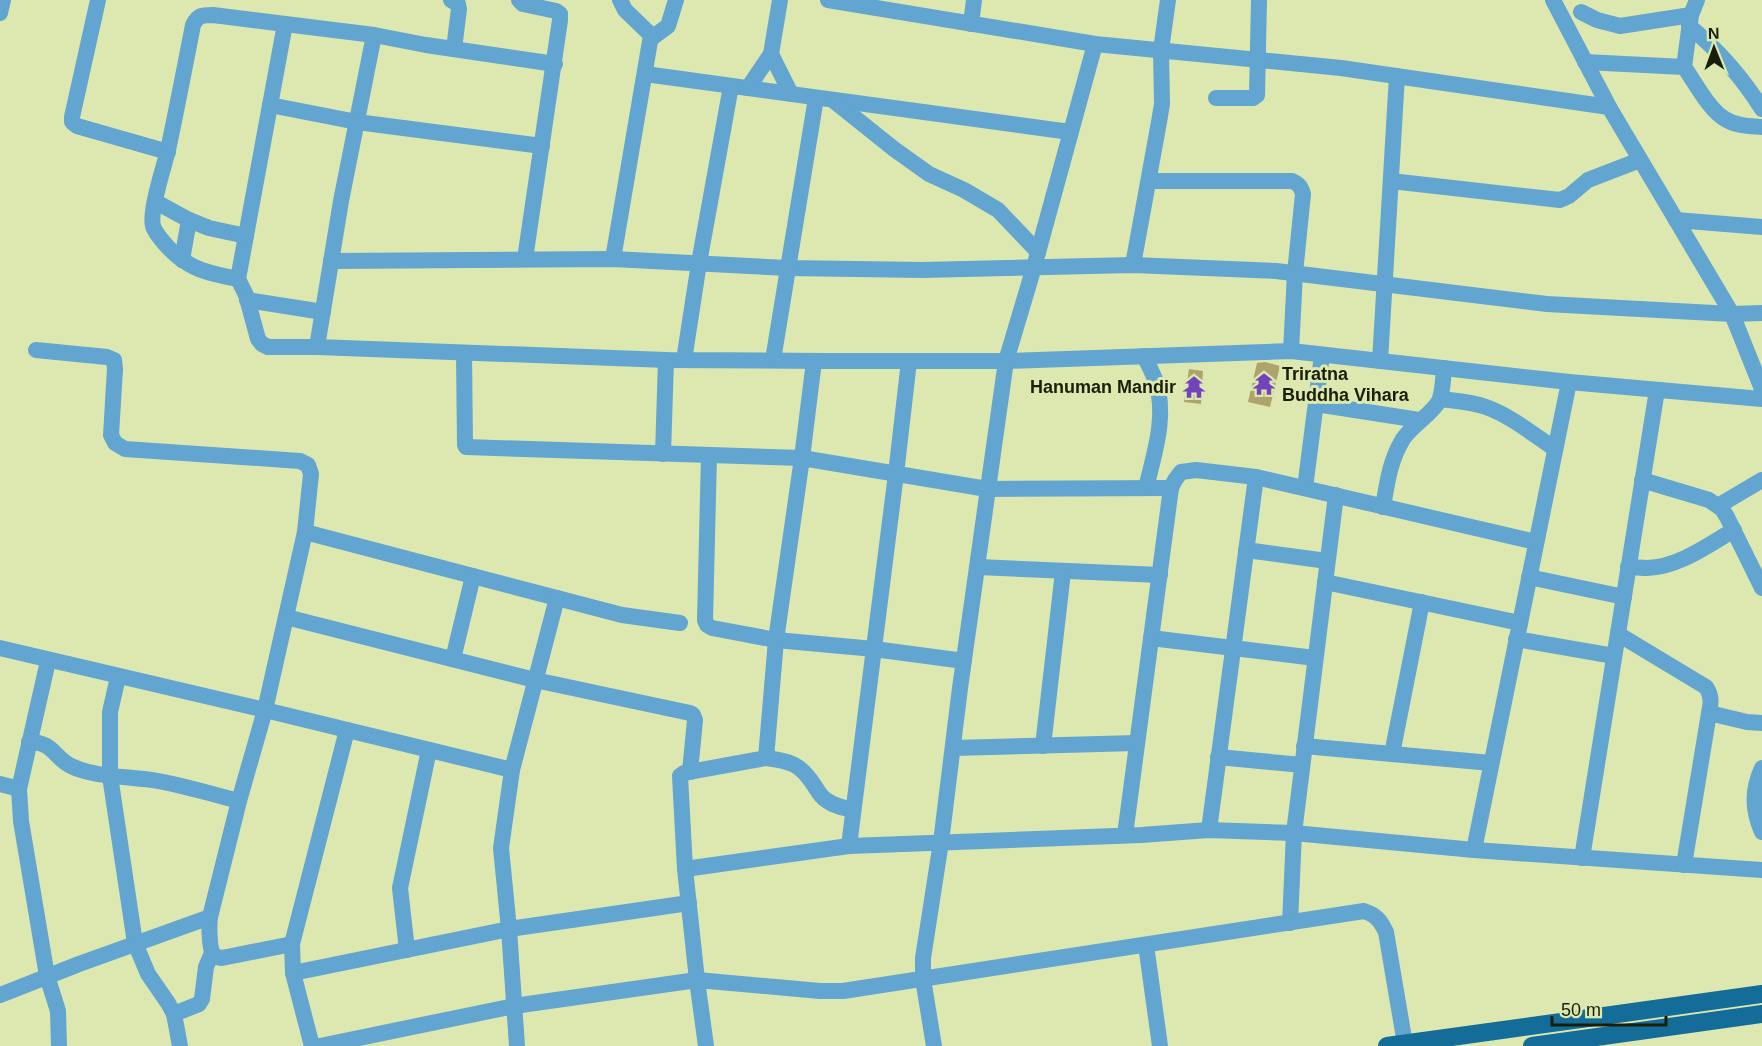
<svg xmlns="http://www.w3.org/2000/svg" width="1762" height="1046" font-family="Helvetica,sans-serif">
	<rect width="100%" height="100%" fill="#dce8b0"/>
	<g fill="#afa36c">
		<path d="M1265,362L1280,366L1270,407L1248,402L1257,363Z"/>
		<path d="M1189,369L1203,371L1201,404L1184,402Z"/>
	</g>
	<g fill="none" stroke-linecap="round" stroke-linejoin="round">
		<g stroke="#62a5d0" stroke-width="16">
			<path d="M98,0L72,117V122L77,126L168,152"/>
			<path d="M451,0L458,4L459,9L454,49"/>
			<path d="M519,0L523,4L556,11L560,14V20L525,259"/>
			<path d="M620,0L625,10L653,37"/>
			<path d="M828,0L1095,44L1341,68L1609,107L1732,314L1762,389"/>
			<path d="M1553,0L1609,107"/>
			<path d="M1581,12L1597,20L1620,26L1691,15"/>
			<path d="M0,13L3,0"/>
			<path d="M285,24L238,279L246,295L258,339L262,344L268,347H317"/>
			<path d="M971,24L974,0"/>
			<path d="M1689,26C1718,50 1742,77 1762,109"/>
			<path d="M374,35L341,201L317,347L666,360L825,361H1006L1291,351L1569,382L1474,850"/>
			<path d="M771,54L791,94"/>
			<path d="M1585,62L1684,67C1695,82 1709,110 1725,119C1736,126 1750,126 1762,127"/>
			<path d="M1684,67L1691,15L1697,0"/>
			<path d="M645,74L1070,132"/>
			<path d="M748,88L771,54L780,0"/>
			<path d="M1216,98H1253L1257,95L1259,0"/>
			<path d="M834,101L894,149L929,174L964,190L998,210L1038,252"/>
			<path d="M270,105L357,122L542,146"/>
			<path d="M1149,181H1292C1299,184 1301,187 1303,194L1295,273L1291,351"/>
			<path d="M1391,181L1560,200L1569,196L1588,180L1640,160"/>
			<path d="M156,202L189,220L209,228L246,236"/>
			<path d="M1676,220L1762,227"/>
			<path d="M613,259L650,41L653,37L668,26L676,0"/>
			<path d="M182,260L189,220"/>
			<path d="M331,261L613,259L788,268L922,270L1133,265L1276,271L1547,304L1732,314L1762,313"/>
			<path d="M1133,265L1159,122L1162,104L1161,50L1168,0"/>
			<path d="M238,279C207,273 187,269 166,245C161,239 155,233 153,226C149,211 164,167 168,150C177,108 185,66 193,25C198,15 202,15 213,15L374,35L426,45L555,64"/>
			<path d="M247,300L323,312"/>
			<path d="M36,350L107,357L114,360L115,369L111,435L115,443L125,449L300,461L308,465L311,474L305,532L265,710L239,801L210,917C209,925 209,947 213,954C215,958 218,957 222,958L292,944"/>
			<path d="M464,353L465,445L466,447L802,458L987,489L1171,488"/>
			<path d="M1144,356C1148,364 1153,373 1156,382C1167,417 1154,454 1146,488"/>
			<path d="M684,360L699,263L731,86"/>
			<path d="M773,360L816,98"/>
			<path d="M1380,361L1397,76"/>
			<path d="M1569,382L1762,399"/>
			<path d="M1440,399C1456,401 1472,402 1486,407C1511,416 1534,435 1555,449"/>
			<path d="M1316,404L1419,420"/>
			<path d="M663,454L666,360"/>
			<path d="M709,455L705,620L707,625L712,628L776,640L874,649L964,661"/>
			<path d="M1642,480L1709,500L1722,509L1727,517L1762,588"/>
			<path d="M1305,488L1322,355"/>
			<path d="M1718,506L1762,480"/>
			<path d="M1383,507C1387,483 1390,460 1403,439C1412,425 1432,414 1439,401C1443,392 1443,378 1444,368"/>
			<path d="M305,532L622,615L680,623"/>
			<path d="M1246,550L1327,561"/>
			<path d="M978,567L1160,575"/>
			<path d="M1628,567C1634,567 1641,568 1647,568C1679,567 1708,545 1734,530"/>
			<path d="M1529,577L1624,597"/>
			<path d="M1325,582L1520,623"/>
			<path d="M286,617L535,680L690,713L693,715L695,720L690,772"/>
			<path d="M1618,634L1706,687C1712,696 1711,703 1709,713L1684,865"/>
			<path d="M1151,638L1315,658"/>
			<path d="M1516,639L1614,656"/>
			<path d="M0,648L265,710L512,770"/>
			<path d="M453,659L473,576"/>
			<path d="M48,661L19,789L21,821L47,976L58,1011L59,1046"/>
			<path d="M118,677L110,712V776L135,943L148,974L168,1003L174,1014L180,1046"/>
			<path d="M1709,713L1747,722L1762,723"/>
			<path d="M29,742C54,742 53,757 71,766C96,778 132,776 158,781C185,786 212,794 239,801"/>
			<path d="M1043,746L1063,572"/>
			<path d="M1304,746L1491,763"/>
			<path d="M953,748L1137,743"/>
			<path d="M1392,754L1422,602"/>
			<path d="M1218,757L1302,765"/>
			<path d="M766,758C791,761 800,764 814,785C818,791 820,796 826,800C834,806 843,808 853,810"/>
			<path d="M1762,768C1752,790 1752,809 1762,832"/>
			<path d="M0,784L19,789"/>
			<path d="M1209,830L1256,477"/>
			<path d="M1125,835L1171,488L1175,480L1181,472L1196,470L1256,477L1536,542"/>
			<path d="M849,846L896,474L909,361"/>
			<path d="M1582,858L1657,390"/>
			<path d="M685,869L849,846L1141,835L1209,830L1294,833L1474,850L1762,870"/>
			<path d="M1290,923L1294,833L1336,495"/>
			<path d="M1146,945L1160,1046"/>
			<path d="M407,950L400,888L429,750"/>
			<path d="M293,973L509,929L689,903"/>
			<path d="M0,995L79,964L210,917"/>
			<path d="M174,1014L199,1004L202,999L206,967L212,953"/>
			<path d="M312,1046L293,973L292,944L347,730"/>
			<path d="M320,1046L514,1006L697,980L820,991H843L1364,911C1376,915 1380,920 1386,932L1405,1044"/>
			<path d="M517,1046L509,929L501,848L512,770L557,598"/>
			<path d="M706,1046L697,980L685,869L680,776L684,773L766,758L776,640L802,458L814,361"/>
			<path d="M934,1046L923,979V958L941,842L960,688L1006,361L1034,267L1095,44"/>
		</g>
		<g stroke="#146c99" stroke-width="18">
			<path d="M1387,1046L1762,994"/>
			<path d="M1532,1046L1762,1014"/>
		</g>
	</g>
	<defs>
		<g id="temple-bare" transform="scale(1.8)"><path d="M0-6L5-2H3V0L6.5 2.5H4V6H1.5V3h-3V6H-4V2.5H-6.5L-3 0V-2H-5Z" fill="#7343bb" stroke="#dce8b0" stroke-width="2.5" paint-order="stroke"/></g>
	</defs>
	<g fill-rule="evenodd">
		<use href="#temple-bare" x="1264" y="384"/>
		<use href="#temple-bare" x="1194" y="387"/>
	</g>
	<g text-anchor="middle" stroke-width="6" stroke-linejoin="round" paint-order="stroke">
		<g font-size="18" font-weight="bold" fill="#1a1e08" stroke="#dce8b0" text-anchor="start">
			<text x="1282" y="380">Triratna<tspan x="1282" dy="21">Buddha Vihara</tspan></text>
			<text x="1176" y="393" text-anchor="end">Hanuman Mandir</text>
		</g>
	</g>
	<g transform="translate(1714 48) rotate(359)" stroke="#dce8b0" stroke-width="4.5" paint-order="stroke">
	<path d="M0-4.5L10 22L0 15L-10 22Z" fill="#1a1e08"/>
	<text y="-9" font-size="16" font-weight="bold" text-anchor="middle" fill="#1a1e08">N</text>
	</g>
	<path d="M1552 1016v9h114v-9" fill="none" stroke="#1a1e08" stroke-width="3"/>
	<text x="1561" y="1016" font-size="18" fill="#1a1e08" stroke="#dce8b0" stroke-width="4.5" paint-order="stroke">50 m</text>
</svg>
